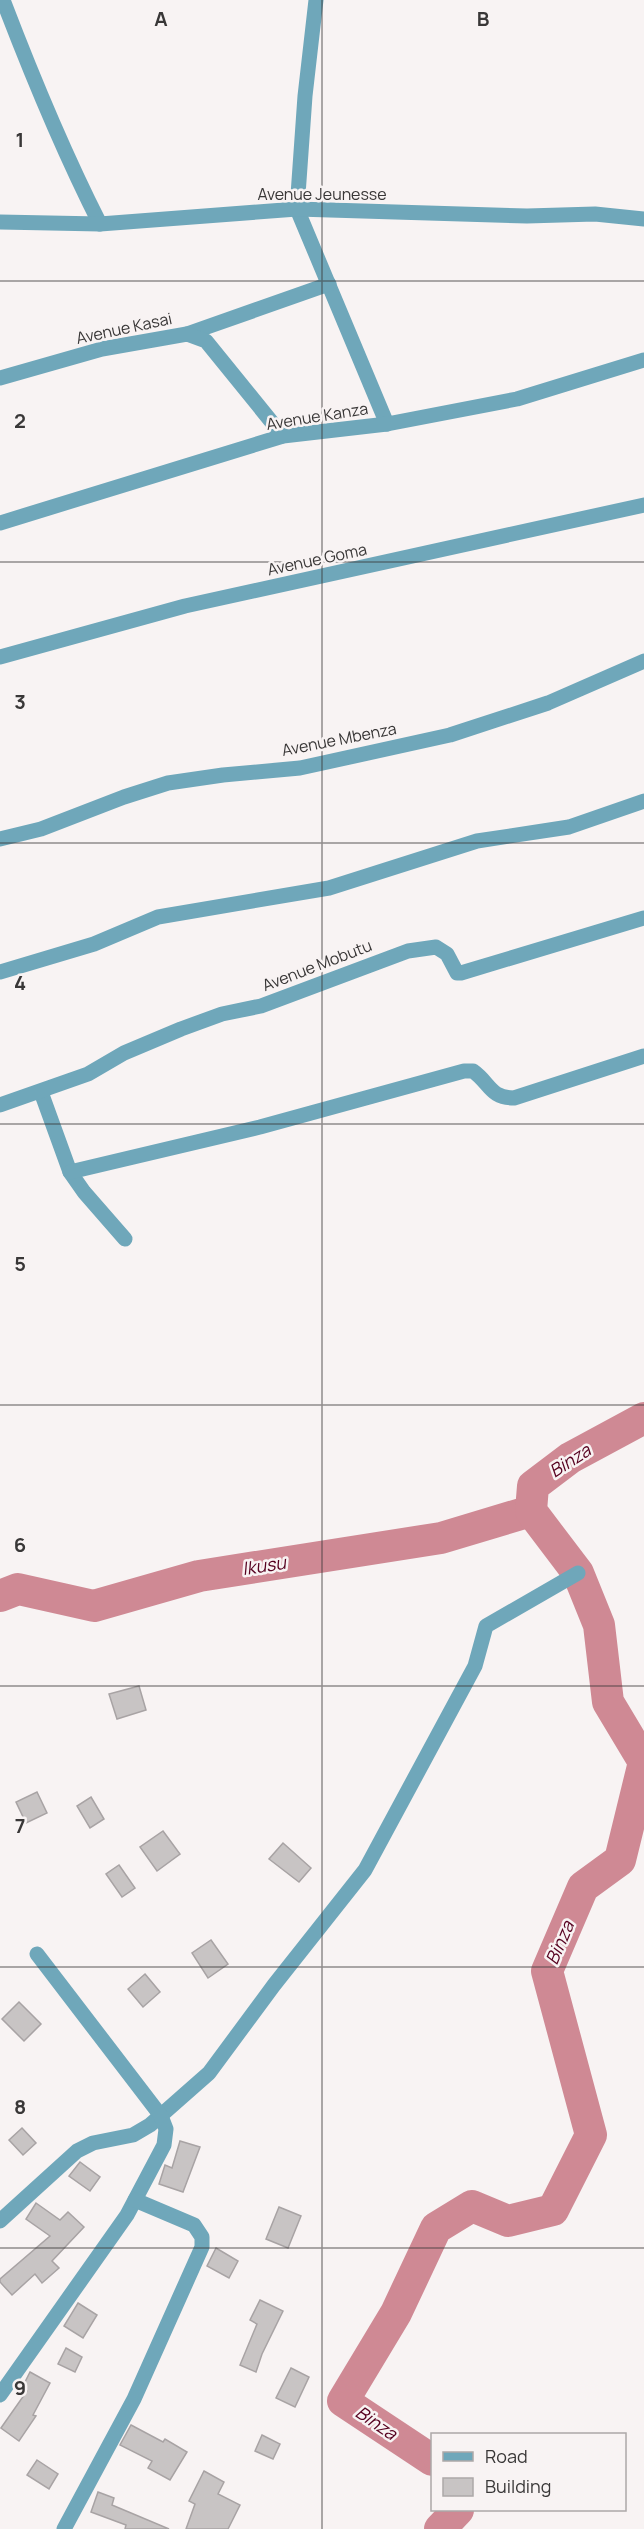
<svg xmlns="http://www.w3.org/2000/svg" width="644" height="2529" font-family="Manrope,sans-serif">
	<rect width="100%" height="100%" fill="#f8f3f3"/>
	<g fill="none" stroke-linecap="round" stroke-linejoin="round">
		<g stroke="#cf8994" stroke-width="32">
			<path d="M0,1596L18,1589L94,1606L199,1576L441,1538L531,1511"/>
			<path d="M432,2460L343,2401L396,2313L436,2228L472,2206L508,2221L553,2210L591,2135L547,1971L583,1887L620,1860L644,1762L608,1702L599,1625L578,1573L531,1511L533,1486L570,1458L644,1418"/>
			<path d="M440,2529L458,2510"/>
		</g>
	</g>
	<g fill="#c8c4c4" stroke="#a8a3a4" stroke-width="1.5">
		<path d="M139,1686L146,1710L117,1719L109,1694Z"/>
		<path d="M37,1792L47,1813L26,1823L16,1802Z"/>
		<path d="M91,1797L104,1819L90,1828L77,1806Z"/>
		<path d="M163,1831L180,1854L157,1871L140,1847Z"/>
		<path d="M283,1843L311,1868L299,1882L269,1859Z"/>
		<path d="M119,1865L135,1888L122,1897L106,1874Z"/>
		<path d="M211,1940L228,1964L208,1978L192,1953Z"/>
		<path d="M145,1974L160,1992L143,2007L128,1989Z"/>
		<path d="M19,2002L41,2024L24,2041L2,2019Z"/>
		<path d="M22,2128L36,2143L23,2155L9,2140Z"/>
		<path d="M180,2141L200,2147L183,2192L159,2184L165,2165L172,2168Z"/>
		<path d="M80,2162L100,2177L90,2191L69,2176Z"/>
		<path d="M36,2203L60,2220L68,2212L84,2227L52,2261L59,2268L42,2283L35,2274L12,2295L0,2282V2279L50,2236L26,2219Z"/>
		<path d="M279,2207L301,2216L288,2248L266,2239Z"/>
		<path d="M216,2248L238,2261L229,2278L207,2266Z"/>
		<path d="M260,2300L283,2311L262,2354L256,2372L240,2365L257,2324L250,2320Z"/>
		<path d="M78,2303L97,2315L83,2338L64,2326Z"/>
		<path d="M66,2348L82,2357L75,2372L58,2364Z"/>
		<path d="M291,2368L309,2377L295,2407L276,2398Z"/>
		<path d="M30,2372L50,2383L33,2415L36,2416L19,2441L1,2428L27,2391L22,2388Z"/>
		<path d="M131,2425L163,2442L165,2439L187,2452L170,2480L148,2468L152,2461L120,2445Z"/>
		<path d="M262,2435L280,2444L273,2459L255,2451Z"/>
		<path d="M37,2460L58,2474L49,2489L27,2475Z"/>
		<path d="M204,2471L224,2482L218,2494L240,2505L228,2529H186L195,2504L189,2501Z"/>
		<path d="M98,2492L114,2498L112,2505L169,2529H125L126,2525L91,2512Z"/>
	</g>
	<g fill="none" stroke-linecap="round" stroke-linejoin="round">
		<g stroke="#6fa7ba" stroke-width="15">
			<path d="M3,0C32,76 63,151 100,224"/>
			<path d="M316,0L305,96L297,209L387,424"/>
			<path d="M0,222L100,224L297,209L527,216L595,214L644,219"/>
			<path d="M187,334L329,284"/>
			<path d="M0,378L102,349L187,334L206,341L283,436"/>
			<path d="M0,523L283,436L387,424L517,399L644,360"/>
			<path d="M0,657L185,606L644,505"/>
			<path d="M0,839L41,829L124,797L168,783L223,775L300,768L450,735L548,703L644,661"/>
			<path d="M0,972L94,944L158,917L329,888L477,841L569,827L644,801"/>
			<path d="M41,1092L70,1172L84,1192L125,1239"/>
			<path d="M0,1105L88,1074L124,1053L181,1029L222,1014L261,1006L408,951L436,947L447,954L457,973H461L644,918"/>
			<path d="M70,1172L260,1127L464,1071H473C490,1083 490,1098 514,1098L644,1056"/>
			<path d="M0,2221L77,2151L93,2143L133,2135L150,2125L209,2073L274,1985L365,1870L475,1666L486,1626L578,1573"/>
			<path d="M0,2395L127,2215L164,2145L166,2129L161,2116L37,1954"/>
			<path d="M64,2529L134,2399L202,2247V2237L194,2225L135,2200"/>
		</g>
	</g>
	<path fill="none" stroke="#393737" stroke-width="1.5" stroke-opacity="0.55" d="M322,0V2529M0,281H644M0,562H644M0,843H644M0,1124H644M0,1405H644M0,1686H644M0,1967H644M0,2248H644"/>
	<g text-anchor="middle" stroke-width="5" stroke-linejoin="round" paint-order="stroke">
		<g font-size="16" fill="#393737" stroke="#f8f3f3">
			<text x="322" y="200">Avenue Jeunesse</text>
			<text transform="translate(124 328) rotate(-12)" y="6">Avenue Kasai</text>
			<text transform="translate(317 416) rotate(-9)" y="6">Avenue Kanza</text>
			<text transform="translate(317 559) rotate(-12)" y="6">Avenue Goma</text>
			<text transform="translate(339 739) rotate(-11)" y="6">Avenue Mbenza</text>
			<text transform="translate(317 965) rotate(-21)" y="6">Avenue Mobutu</text>
		</g>
		<g font-size="18" font-style="italic" fill="#56011f" stroke="#f8f3f3">
			<text transform="translate(570 1461) rotate(-33)" y="6">Binza</text>
			<text transform="translate(264 1566) rotate(-9)" y="6">Ikusu</text>
			<text transform="translate(560 1943) rotate(-67)" y="6">Binza</text>
			<text transform="translate(376 2423) rotate(34)" y="6">Binza</text>
		</g>
	</g>
	<g font-size="20" text-anchor="middle" font-weight="bold" fill="#393737" stroke="#f8f3f3" stroke-width="5" stroke-linejoin="round" paint-order="stroke">
		<text x="161" y="26">A</text>
		<text x="483" y="26">B</text>
		<text x="20" y="147">1</text>
		<text x="20" y="428">2</text>
		<text x="20" y="709">3</text>
		<text x="20" y="990">4</text>
		<text x="20" y="1271">5</text>
		<text x="20" y="1552">6</text>
		<text x="20" y="1833">7</text>
		<text x="20" y="2114">8</text>
		<text x="20" y="2395">9</text>
	</g>
	<rect x="431" y="2433" width="195" height="78" fill="#f8f3f3" stroke="#aca8a8" stroke-width="1.5"/>
	<rect x="443" y="2452" width="30" height="9" fill="#6fa7ba" stroke="#aca8a8" stroke-width="1.5"/>
	<text x="485" y="2463" font-size="18" fill="#393737">Road</text>
	<rect x="443" y="2478" width="30" height="18" fill="#c8c4c4" stroke="#aca8a8" stroke-width="1.5"/>
	<text x="485" y="2493" font-size="18" fill="#393737">Building</text>
</svg>
